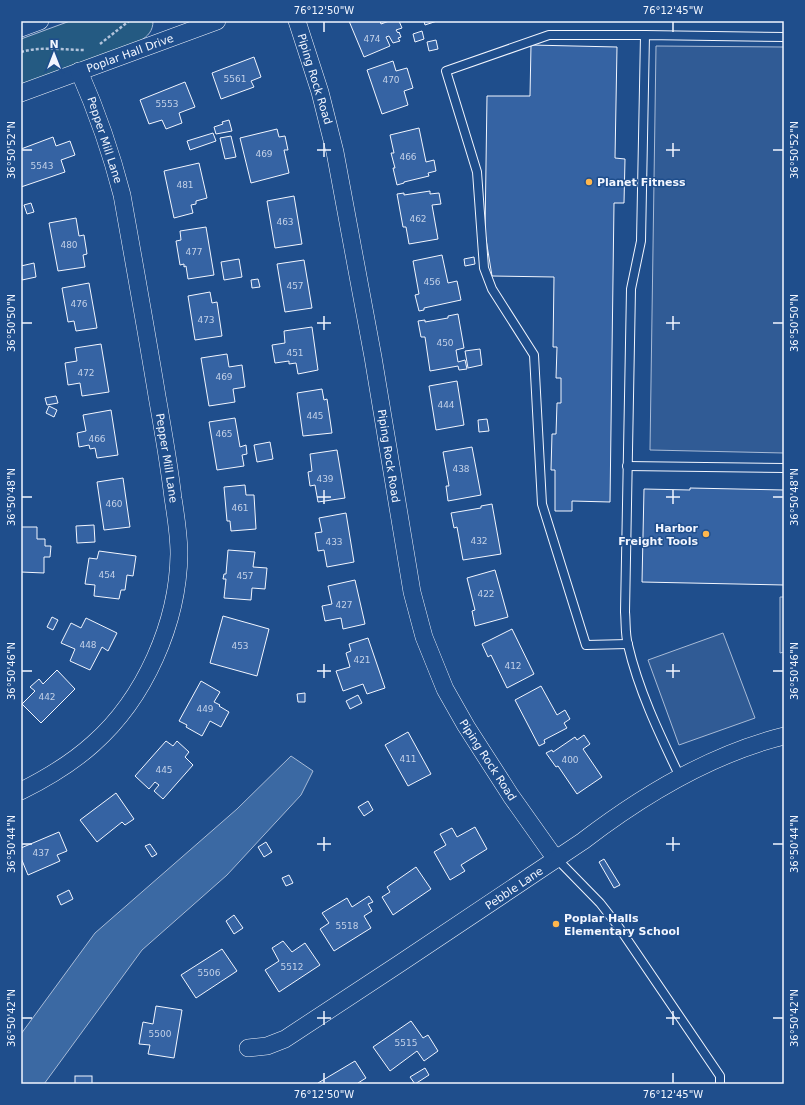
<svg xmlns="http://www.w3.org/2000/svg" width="805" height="1105" font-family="'DejaVu Sans',sans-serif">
	<rect width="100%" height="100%" fill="#1f4e8c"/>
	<path fill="#245a82" stroke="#a8bbd7" d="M70,21H153C153,31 148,36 140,41L21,85V39Z"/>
	<g fill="#305b95" stroke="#a8bbd7">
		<path d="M656,46L784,47V453L650,450Z"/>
		<path d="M780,597H784V652L780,653Z"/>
		<path d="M723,633L755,718L679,745L648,660Z"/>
	</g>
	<path fill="#3b69a3" stroke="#a8bbd7" d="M291,756L313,771L301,795L227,875L142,950L44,1084H21V1034L95,933L237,809Z"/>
	<g fill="#3563a3" stroke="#f2f6ff">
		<path d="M349,21H380L381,24L389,21H399L402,28L396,30L398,33L399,32L401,37L398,38L400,41L393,43L389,36L386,37L390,46L364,57Z"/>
		<path d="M424,21H437L425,25Z"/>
		<path d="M422,31L424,39L415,42L413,34Z"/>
		<path d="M436,40L438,49L429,51L427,42Z"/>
		<path d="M531,45L617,47L615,158L625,159L624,203H614L610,502L572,501V511H555V470H551L552,434H556L557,403H561V378H556L557,347H553L554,277L492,276L485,233L487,96H530Z"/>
		<path d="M254,57L261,77L251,81L254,87L221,99L212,73Z"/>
		<path d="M393,61L396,71L407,68L413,88L404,91L408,105L382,114L367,70Z"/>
		<path d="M185,82L195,107L179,113L182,123L166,129L162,120L149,124L140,100Z"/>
		<path d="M229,120L232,131L216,134L214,127L223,124L222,122Z"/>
		<path d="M419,128L426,162L434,160L436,171L428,173L429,176L404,182V183L397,185L393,168H395L391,153H394L390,135Z"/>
		<path d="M277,129L279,137L285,136L288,150H284L289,173L251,183L240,138Z"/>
		<path d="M213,133L216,141L190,150L187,141Z"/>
		<path d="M231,136L236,157L225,159L220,138Z"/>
		<path d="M53,137L56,146L70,141L75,155L61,160L65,172L21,187V149Z"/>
		<path d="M199,163L207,198L196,201V204L191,205L193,213L174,218L164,171Z"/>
		<path d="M430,191V194L439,193L441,204L432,205L438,239L409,244L406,227H403L397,194L404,193V195Z"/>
		<path d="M294,196L302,244L275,248L267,201Z"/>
		<path d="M31,203L34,212L27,214L24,205Z"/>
		<path d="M76,218L79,236L84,235L87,254L83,255L85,267L58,271L49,223Z"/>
		<path d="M206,227L214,275L188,279L186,266L184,267V264L180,265L176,241L181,240L180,231Z"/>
		<path d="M442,255L448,283L457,281L461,300L424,308V310L419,311L415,295L419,294L413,261Z"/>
		<path d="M474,257L475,264L465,266L464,259Z"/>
		<path d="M239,259L242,277L224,280L221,262Z"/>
		<path d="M304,260L312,308L285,312L277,264Z"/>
		<path d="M34,263L36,277L22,280L21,266Z"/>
		<path d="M258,279L260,287L252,288L251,280Z"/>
		<path d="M89,283L97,328L76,331L74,321L68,322L62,288Z"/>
		<path d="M210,292L212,303L217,302L222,336L195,340L188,296Z"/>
		<path d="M458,314L464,348L456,350L458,362L465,360L467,369L459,370L458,366L430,371L425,337H421L418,321L425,320V322L448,318V316Z"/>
		<path d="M312,327L318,370L298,374L296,363L289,364V361L275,363L272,345L285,343L284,331Z"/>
		<path d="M101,344L109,392L82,396L80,383L68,385L65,363L77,361L75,348Z"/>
		<path d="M480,349L482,365L468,368L465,351Z"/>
		<path d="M227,354L229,367L242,365L245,387L233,389L235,402L209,406L201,358Z"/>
		<path d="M457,381L464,425L436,430L429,386Z"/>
		<path d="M322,389L324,400L327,399L332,433L303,436L297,393Z"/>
		<path d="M56,396L58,403L47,405L45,398Z"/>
		<path d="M49,406L57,410L54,417L46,413Z"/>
		<path d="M111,410L118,455L97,458L95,448L90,449L89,445L79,447L77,433L86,431L83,415Z"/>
		<path d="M235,418L240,447L246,445L247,454L242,455L244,466L217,470L209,422Z"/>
		<path d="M487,419L489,431L479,432L478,420Z"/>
		<path d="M270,442L273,459L257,462L254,445Z"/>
		<path d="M472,447L481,495L448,501L446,486H449L443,452Z"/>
		<path d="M337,450L345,498L318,502L315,485L310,486L308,472L312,471L310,454Z"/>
		<path d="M123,478L130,527L104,530L97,482Z"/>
		<path d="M245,485L246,495H254L256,529L231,531L230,521H227L224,487Z"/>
		<path d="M690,488L784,490V585L642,582L644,489L690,490Z"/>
		<path d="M492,504L501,554L463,560L457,527L454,528L451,513L481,508V506Z"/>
		<path d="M346,513L354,562L327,567L324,550L318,551L315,533L322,532L319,518Z"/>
		<path d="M94,525L95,542L77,543L76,526Z"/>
		<path d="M21,527H37V539H45V546H51L50,557H44V573L21,572Z"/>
		<path d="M228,550L255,552L253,567L267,568L265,589L252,588L251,600L224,598L226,579H223L224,574H226Z"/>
		<path d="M99,551L136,556L133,576L127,575L125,590H121L119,599L94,596L95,585L85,584L89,558L97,559Z"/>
		<path d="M495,570L508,617L475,626L472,611L475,610L467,578Z"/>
		<path d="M355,580L365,624L343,629L341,618L325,621L322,606L332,604L328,586Z"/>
		<path d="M223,616L269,629L257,676L210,663Z"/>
		<path d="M52,617L58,620L53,630L47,627Z"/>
		<path d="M86,618L117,633L108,651L102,647L90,670L70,661L75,649L61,643L71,623L81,628Z"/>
		<path d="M512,629L534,674L507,688L491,655L488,657L482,644Z"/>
		<path d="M368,638L385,688L367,694L363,684L343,691L336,671L350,667L346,653L351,651L349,644Z"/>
		<path d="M57,670L75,689L41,723L22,704L35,691L30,687L39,679L43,684Z"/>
		<path d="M201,681L220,692L214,702L220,705L219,706L229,712L221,727L210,721L202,736L186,727L187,725L179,721Z"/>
		<path d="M541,686L557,715L565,710L570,719L564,723L567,728L544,740L545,743L539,746L515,700Z"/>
		<path d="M305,693V702H298L297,694Z"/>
		<path d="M358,695L362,703L350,709L346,701Z"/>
		<path d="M408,732L431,774L408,786L385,745Z"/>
		<path d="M584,735L590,744L583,749L602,777L577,794L558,766L556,767L546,753L552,750L553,752L575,737L577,740Z"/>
		<path d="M166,741L173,746L177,741L189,752L185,757L193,765L163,799L154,791L159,785L155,782L149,789L135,776Z"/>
		<path d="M116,793L134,819L125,825L122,822L97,842L80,820Z"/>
		<path d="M368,801L373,810L364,816L358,807Z"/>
		<path d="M475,827L487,849L461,865L465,871L450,880L434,852L446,845L440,834L452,828L457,837Z"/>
		<path d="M59,832L67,851L57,855L60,861L28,875L21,858V848Z"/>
		<path d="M266,842L272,852L264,857L258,847Z"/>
		<path d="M150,844L157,854L152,857L145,846Z"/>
		<path d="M604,859L620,885L614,888L599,862Z"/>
		<path d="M416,867L431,889L393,915L382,897L390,892L387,887Z"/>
		<path d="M289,875L293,883L286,886L282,878Z"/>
		<path d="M69,890L73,899L61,905L57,896Z"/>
		<path d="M369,896L373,902L368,904L372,911L364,916L371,928L334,951L320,929L329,923L322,913L347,898L352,907Z"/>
		<path d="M234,915L243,928L234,934L226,921Z"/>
		<path d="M283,941L292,952L305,943L320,965L279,992L265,970L279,961L272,948Z"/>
		<path d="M222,949L237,971L196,998L181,975Z"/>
		<path d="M156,1006L182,1010L174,1058L148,1054L150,1045L139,1044L143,1022L153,1024Z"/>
		<path d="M411,1021L423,1038L428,1035L438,1051L424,1061L417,1051L390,1071L373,1047Z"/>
		<path d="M355,1061L366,1078L358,1083V1084H319L318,1083Z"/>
		<path d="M425,1068L429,1075L415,1084L410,1077Z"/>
		<rect x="75" y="1076" width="17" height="8"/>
	</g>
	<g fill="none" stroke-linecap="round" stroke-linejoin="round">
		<g stroke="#f2f6ff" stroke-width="10">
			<g id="lane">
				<path d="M627,466L784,468"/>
				<path d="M628,644L586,645L542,504L534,355L492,289L484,268L477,172L446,71L549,35H645"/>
				<path d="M680,777C660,735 639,692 628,645C625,635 626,623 625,612L631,289L641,241L645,35L784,37"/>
				<path d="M557,859L600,903L618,926L720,1076V1084"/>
			</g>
		</g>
		<g stroke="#f2f6ff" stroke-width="18">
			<g id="street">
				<path d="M297,21L320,92L335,152L373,357L412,592L424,637L445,689L466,726L511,796L550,851L557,859"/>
				<path d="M21,28L40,21"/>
				<path d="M21,93L217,21"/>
				<path d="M21,791C47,778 72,763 93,744C145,698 178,623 179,554C179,535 176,517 173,498C169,464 163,430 157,396C146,329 134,262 122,195C111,152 97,112 79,71"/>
				<path d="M248,1048L267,1046L285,1039L402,962L583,841C643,795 711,754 784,736"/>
			</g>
		</g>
		<g stroke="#b3c4dc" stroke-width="2.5" stroke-dasharray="3 2" stroke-linecap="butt">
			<path d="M100,44L129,21"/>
			<path d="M21,52C42,46 63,50 84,50"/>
		</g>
		<use href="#lane" stroke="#1f4e8c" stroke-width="8"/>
		<use href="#street" stroke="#1f4e8c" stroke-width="17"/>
	</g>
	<path fill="none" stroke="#f2f6ff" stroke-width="1.5" d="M324,22V32M673,22V32M324,143V157M673,143V157M22,150H32M317,150H331M666,150H680M773,150H783M324,316V330M673,316V330M22,323H32M317,323H331M666,323H680M773,323H783M324,490V504M673,490V504M22,497H32M317,497H331M666,497H680M773,497H783M324,664V678M673,664V678M22,671H32M317,671H331M666,671H680M773,671H783M324,837V851M673,837V851M22,844H32M317,844H331M666,844H680M773,844H783M324,1011V1025M673,1011V1025M22,1018H32M317,1018H331M666,1018H680M773,1018H783M324,1073V1083M673,1073V1083"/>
	<g fill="#ffb74d" stroke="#1f4e8c" stroke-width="1.5">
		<circle cx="589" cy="182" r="4"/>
		<circle cx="706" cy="534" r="4"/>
		<circle cx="556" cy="924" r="4"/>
	</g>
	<g text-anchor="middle" stroke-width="3" stroke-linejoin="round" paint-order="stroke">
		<g font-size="9" fill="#c3d1e8">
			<text x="372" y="42">474</text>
			<text x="235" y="82">5561</text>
			<text x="391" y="83">470</text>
			<text x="167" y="107">5553</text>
			<text x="264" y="157">469</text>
			<text x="408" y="160">466</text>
			<text x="42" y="169">5543</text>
			<text x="185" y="188">481</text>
			<text x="418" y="222">462</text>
			<text x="285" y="225">463</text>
			<text x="69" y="248">480</text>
			<text x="194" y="255">477</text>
			<text x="432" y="285">456</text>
			<text x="295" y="289">457</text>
			<text x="79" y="307">476</text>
			<text x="206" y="323">473</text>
			<text x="445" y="346">450</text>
			<text x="295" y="356">451</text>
			<text x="86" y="376">472</text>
			<text x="224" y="380">469</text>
			<text x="446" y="408">444</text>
			<text x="315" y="419">445</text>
			<text x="224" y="437">465</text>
			<text x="97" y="442">466</text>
			<text x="461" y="472">438</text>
			<text x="325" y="482">439</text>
			<text x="114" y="507">460</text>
			<text x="240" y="511">461</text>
			<text x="479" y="544">432</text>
			<text x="334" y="545">433</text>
			<text x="107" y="578">454</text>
			<text x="245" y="579">457</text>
			<text x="486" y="597">422</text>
			<text x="344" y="608">427</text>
			<text x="88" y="648">448</text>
			<text x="240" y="649">453</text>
			<text x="362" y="663">421</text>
			<text x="513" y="669">412</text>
			<text x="47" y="700">442</text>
			<text x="205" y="712">449</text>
			<text x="408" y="762">411</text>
			<text x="570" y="763">400</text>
			<text x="164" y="773">445</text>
			<text x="41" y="856">437</text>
			<text x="347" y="929">5518</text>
			<text x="292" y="970">5512</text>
			<text x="209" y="976">5506</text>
			<text x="160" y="1037">5500</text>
			<text x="406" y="1046">5515</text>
		</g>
		<g font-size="11" fill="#f2f6ff" stroke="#1f4e8c">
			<text transform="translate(130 53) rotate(-20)" y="4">Poplar Hall Drive</text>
			<text transform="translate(315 79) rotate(73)" y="4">Piping Rock Road</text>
			<text transform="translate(105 140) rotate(72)" y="4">Pepper Mill Lane</text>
			<text transform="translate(389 456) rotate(81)" y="4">Piping Rock Road</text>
			<text transform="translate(167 458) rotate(81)" y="4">Pepper Mill Lane</text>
			<text transform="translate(488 760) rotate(57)" y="4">Piping Rock Road</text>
			<text transform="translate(514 888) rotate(-34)" y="4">Pebble Lane</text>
		</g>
		<g font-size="11" font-weight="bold" fill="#f2f6ff" stroke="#1f4e8c" text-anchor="start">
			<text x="597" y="186">Planet Fitness</text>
			<text x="698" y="532" text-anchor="end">Harbor<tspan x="698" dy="13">Freight Tools</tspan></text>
			<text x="564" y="922">Poplar Halls<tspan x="564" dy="13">Elementary School</tspan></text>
		</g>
	</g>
	<rect width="805" height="1105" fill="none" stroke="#1f4e8c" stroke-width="44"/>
	<g transform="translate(54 54)" stroke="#1f4e8c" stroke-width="3" paint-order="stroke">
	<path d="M0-3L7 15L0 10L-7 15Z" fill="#f2f6ff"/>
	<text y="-6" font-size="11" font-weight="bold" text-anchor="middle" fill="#f2f6ff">N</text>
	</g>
	<rect x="22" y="22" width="761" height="1061" fill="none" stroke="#f2f6ff" stroke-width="1.5"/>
	<g font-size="10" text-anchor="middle" fill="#f2f6ff">
		<text x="324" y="14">76°12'50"W</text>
		<text x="673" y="14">76°12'45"W</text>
		<text transform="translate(11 150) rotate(-90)" y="4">36°50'52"N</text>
		<text transform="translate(794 150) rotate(-90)" y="4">36°50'52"N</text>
		<text transform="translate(11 323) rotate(-90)" y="4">36°50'50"N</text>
		<text transform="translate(794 323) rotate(-90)" y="4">36°50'50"N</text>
		<text transform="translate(11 497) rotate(-90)" y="4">36°50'48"N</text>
		<text transform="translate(794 497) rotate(-90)" y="4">36°50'48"N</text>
		<text transform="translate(11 671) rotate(-90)" y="4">36°50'46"N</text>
		<text transform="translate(794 671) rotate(-90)" y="4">36°50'46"N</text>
		<text transform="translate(11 844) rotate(-90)" y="4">36°50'44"N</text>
		<text transform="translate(794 844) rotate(-90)" y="4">36°50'44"N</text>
		<text transform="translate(11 1018) rotate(-90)" y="4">36°50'42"N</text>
		<text transform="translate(794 1018) rotate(-90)" y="4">36°50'42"N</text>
		<text x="324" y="1098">76°12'50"W</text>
		<text x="673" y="1098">76°12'45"W</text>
	</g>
</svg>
